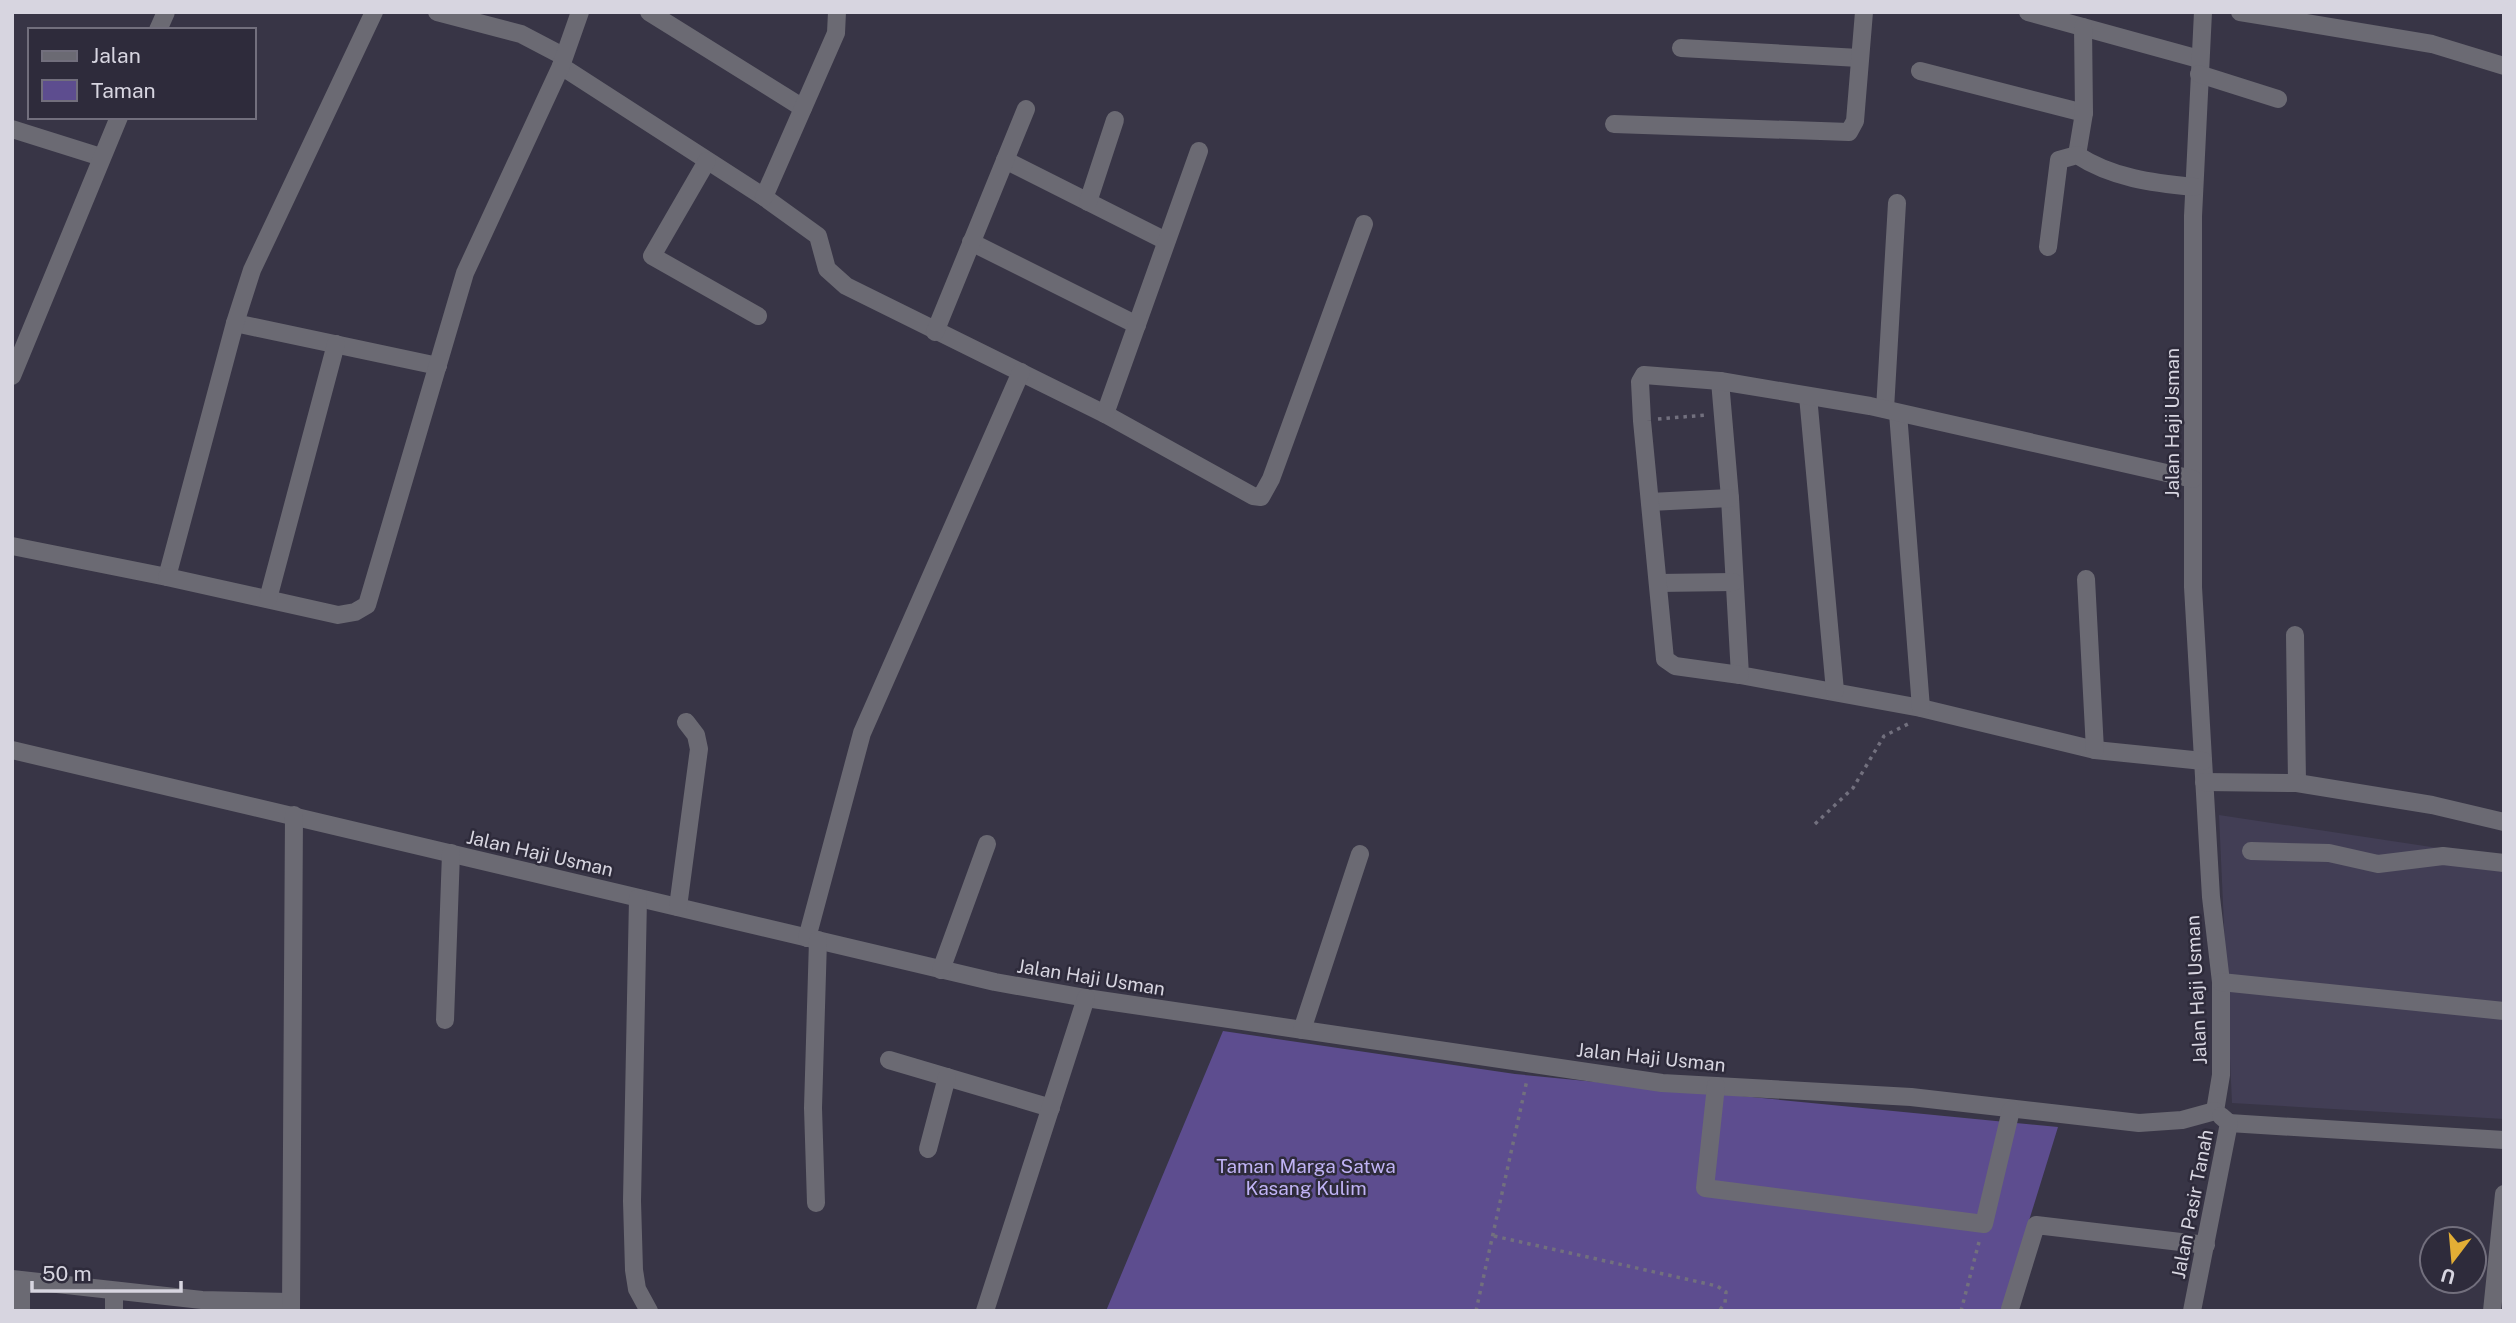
<svg xmlns="http://www.w3.org/2000/svg" width="2516" height="1323" font-family="'Public Sans',sans-serif">
	<rect width="100%" height="100%" fill="#383546"/>
	<path fill="#423e55" d="M2219,815L2504,858V1119L2232,1103Z"/>
	<path fill="#5d4d8f" d="M1223,1031L1515,1074L2058,1127L2001,1311H1106Z"/>
	<g fill="none" stroke-linecap="round" stroke-linejoin="round">
		<g stroke="#72707e" stroke-width="3.5" stroke-dasharray="3.5 5" stroke-linecap="butt">
			<path d="M1658,419L1706,415"/>
			<path d="M1815,824L1853,788L1884,736L1908,724"/>
			<path d="M1494,1236L1717,1286L1726,1292L1725,1303L1719,1311"/>
			<path d="M1476,1311L1527,1080"/>
			<path d="M1961,1311L1979,1242"/>
		</g>
		<g stroke="#6b6a73" stroke-width="18">
			<path d="M437,12L521,34L563,56"/>
			<path d="M649,12L803,108"/>
			<path d="M2028,12L2199,59"/>
			<path d="M2203,12L2193,216V587L2211,897L2221,982V1075L2215,1111"/>
			<path d="M2240,12L2432,44L2504,66"/>
			<path d="M158,30L166,12"/>
			<path d="M1681,48L1859,58"/>
			<path d="M561,66L764,197L818,236L827,269L846,286L1105,414L1253,496L1261,497L1271,479L1364,224"/>
			<path d="M1920,71L2084,113"/>
			<path d="M2199,74L2278,99"/>
			<path d="M1614,124L1849,132L1855,121L1864,12"/>
			<path d="M12,129L101,157"/>
			<path d="M2077,155L2084,113L2083,27"/>
			<path d="M1005,160L1166,241"/>
			<path d="M707,161L652,256L758,316"/>
			<path d="M764,197L836,33L837,12"/>
			<path d="M1088,202L1115,120"/>
			<path d="M971,242L1137,325"/>
			<path d="M2048,247L2059,160L2077,155C2112,178 2153,183 2194,187"/>
			<path d="M235,323L438,366"/>
			<path d="M935,332L1026,109"/>
			<path d="M12,376L119,117"/>
			<path d="M1720,381L1730,498L1740,675L1921,708L2095,750L2203,761"/>
			<path d="M1808,396L1835,691"/>
			<path d="M1885,409L1897,203"/>
			<path d="M1898,413L1921,708"/>
			<path d="M1105,414L1199,151"/>
			<path d="M1650,502L1730,498"/>
			<path d="M12,546L167,577L235,323L252,270L374,12"/>
			<path d="M167,577L338,615L355,612L367,605L465,273L561,66L580,12"/>
			<path d="M2086,579L2095,750"/>
			<path d="M1658,583L1733,582"/>
			<path d="M268,599L336,344"/>
			<path d="M2295,635L2297,783"/>
			<path d="M1740,675L1675,666L1665,659L1642,421L1640,382L1644,375L1720,381L1870,406L2193,479"/>
			<path d="M12,750L995,982L1086,998L1662,1083L1911,1097L2139,1123L2182,1120L2215,1111"/>
			<path d="M2204,782L2297,783L2432,805L2504,822"/>
			<path d="M2251,851L2329,853L2378,864L2443,856L2504,863"/>
			<path d="M638,898L632,1201L634,1270L637,1289L649,1311"/>
			<path d="M678,907L699,749L696,735L686,722"/>
			<path d="M807,938L862,733L1021,372"/>
			<path d="M941,970L987,844"/>
			<path d="M2221,982L2504,1011"/>
			<path d="M445,1020L451,853"/>
			<path d="M1302,1030L1360,854"/>
			<path d="M889,1060L1051,1108"/>
			<path d="M1716,1086L1705,1188L1984,1224L2011,1110"/>
			<path d="M2229,1123L2504,1140"/>
			<path d="M928,1149L947,1077"/>
			<path d="M816,1203L813,1108L818,940"/>
			<path d="M12,1279L202,1300L291,1302"/>
			<path d="M114,1291V1311"/>
			<path d="M2010,1309L2036,1225L2206,1245"/>
			<path d="M21,1311V1281"/>
			<path d="M291,1311L294,815"/>
			<path d="M985,1311L1086,998"/>
			<path d="M2192,1311L2229,1123L2221,1116"/>
			<path d="M2492,1311L2504,1194"/>
		</g>
	</g>
	<g text-anchor="middle" stroke-width="5" stroke-linejoin="round" paint-order="stroke">
		<g font-size="19" fill="#d7d5e0" stroke="#2e2b3b">
			<text transform="translate(2172 423) rotate(-90)" y="7">Jalan Haji Usman</text>
			<text transform="translate(540 853) rotate(13)" y="7">Jalan Haji Usman</text>
			<text transform="translate(1091 977) rotate(9)" y="7">Jalan Haji Usman</text>
			<text transform="translate(2196 990) rotate(-93)" y="7">Jalan Haji Usman</text>
			<text transform="translate(1651 1057) rotate(6)" y="7">Jalan Haji Usman</text>
			<text transform="translate(2192 1204) rotate(-79)" y="7">Jalan Pasir Tanah</text>
		</g>
		<g font-size="19" fill="#c0b3f5" stroke="#2e2b3b">
			<text x="1306" y="1173">Taman Marga Satwa<tspan x="1306" dy="22">Kasang Kulim</tspan></text>
		</g>
	</g>
	<rect width="2516" height="1323" fill="none" stroke="#d7d5e0" stroke-width="28"/>
	<rect x="28" y="28" width="228" height="91" fill="#2e2b3b" stroke="#726f7d" stroke-width="2"/>
	<rect x="42" y="51" width="35" height="10" fill="#6b6a73" stroke="#726f7d" stroke-width="2"/>
	<text x="91" y="63" font-size="21" fill="#d7d5e0">Jalan</text>
	<rect x="42" y="80" width="35" height="21" fill="#5d4d8f" stroke="#726f7d" stroke-width="2"/>
	<text x="91" y="98" font-size="21" fill="#d7d5e0">Taman</text>
	<g transform="translate(2453 1260) rotate(196)"><circle r="33" fill="#2e2b3b" stroke="#726f7d" stroke-width="2"/>
	<path d="M0-5L12 26L0 18L-12 26Z" fill="#e3ae35"/>
	<text y="-10" font-size="19" font-weight="bold" text-anchor="middle" fill="#d7d5e0">U</text>
	</g>
	<path d="M32 1281v10h149v-10" fill="none" stroke="#d7d5e0" stroke-width="3.5"/>
	<text x="42" y="1281" font-size="21" fill="#d7d5e0" stroke="#2e2b3b" stroke-width="5" paint-order="stroke">50 m</text>
</svg>
